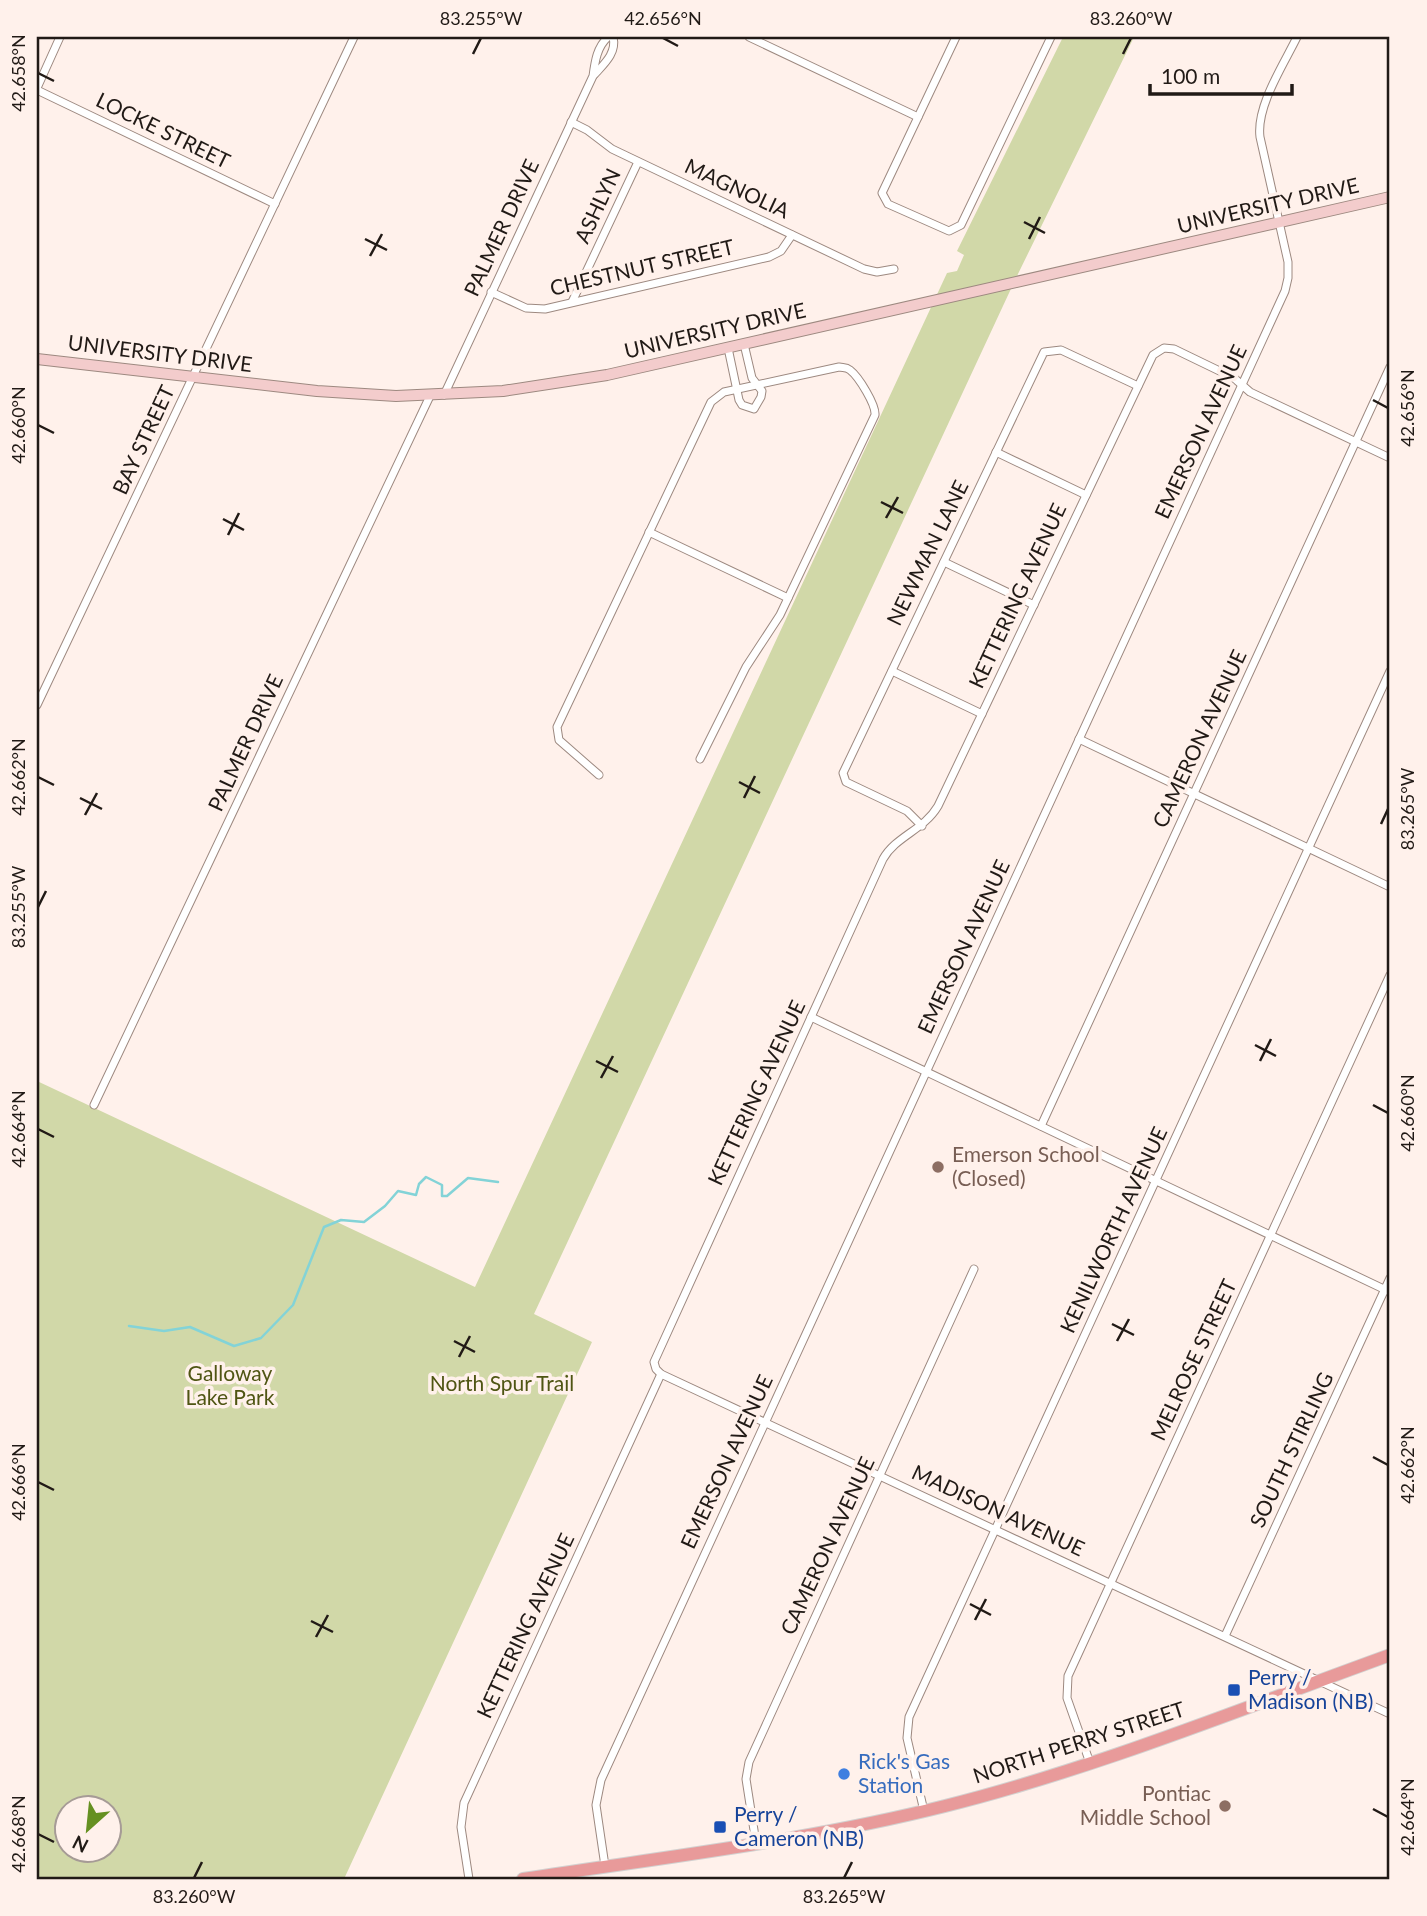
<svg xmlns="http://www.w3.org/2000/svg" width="1427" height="1916" font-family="Lato,sans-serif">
	<rect width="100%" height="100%" fill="#fff1eb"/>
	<path fill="#d1d8a8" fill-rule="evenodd" d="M1063,37H1134L1016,278L534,1314L592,1342L344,1879H37V1081L475,1287L947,273L957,271L964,255L957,251ZM66,1808H108V1850H66Z"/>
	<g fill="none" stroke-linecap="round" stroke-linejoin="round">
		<path stroke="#83d3d7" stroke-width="2.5" d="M129,1326L164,1331L190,1327L234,1346L261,1338L293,1305L324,1227L341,1220L364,1222L385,1206L398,1191L416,1195L419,1184L426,1177L442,1185V1196H447L468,1178L498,1182"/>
		<g stroke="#9d8980" stroke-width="9">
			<g id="minor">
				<path d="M749,37L918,117"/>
				<path d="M956,37L882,193L888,204L949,231L961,225L1051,37"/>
				<path d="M594,75C604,64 617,53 613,37"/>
				<path d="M37,88L60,37"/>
				<path d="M37,90L275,204"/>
				<path d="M571,122L587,130L612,149L864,269L877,272L894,269"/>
				<path d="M491,292L526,308L545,309L769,257L781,251L792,235"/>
				<path d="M572,302L638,162"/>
				<path d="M728,348L739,400L742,405L754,409L761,397L762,391L752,378L744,344"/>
				<path d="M444,395L593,76C595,61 597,47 608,37"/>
				<path d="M996,452L1086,495"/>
				<path d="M1390,458L1250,392L1234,378L1174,349L1164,348L1153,355L938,806C924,830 896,836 883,859L654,1362L656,1369L661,1374L1390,1714"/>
				<path d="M649,532L788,598"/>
				<path d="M944,562L1034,605"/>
				<path d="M892,671L982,714"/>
				<path d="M37,705L354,37"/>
				<path d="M1079,739L1390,887"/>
				<path d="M599,775L559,740L557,727L711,402L724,392L839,367C844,368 846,367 850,370C859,377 876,405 875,415L780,615L746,667L700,759"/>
				<path d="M922,826L907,811L846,782L843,773L1044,352L1061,350L1138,386"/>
				<path d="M811,1017L1390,1292"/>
				<path d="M94,1105L430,396"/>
				<path d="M1041,1126L1390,367"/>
				<path d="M1225,1636L1390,1278"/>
				<path d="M1090,1763L1067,1698L1068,1676L1390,975"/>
				<path d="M924,1811L907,1738L909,1717L1390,671"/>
				<path d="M756,1843L746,1779L749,1762L974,1269"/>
				<path d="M605,1866L596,1805L601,1780L1285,291L1288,278V262L1260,137C1256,106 1284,64 1297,37"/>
				<path d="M469,1879L461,1827L464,1803L661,1374"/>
			</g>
		</g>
		<g stroke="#9d8980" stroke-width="12">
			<path id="secondary" d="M37,359L317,391L396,396L503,391L607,375L1390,197"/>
		</g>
		<g stroke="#d3d1d0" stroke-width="14">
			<path id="primary" d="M523,1879C664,1857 806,1841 945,1806C1097,1768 1243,1708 1390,1655"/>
		</g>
		<use href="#minor" stroke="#fff" stroke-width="7"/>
		<use href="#secondary" stroke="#f3cccc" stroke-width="10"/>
		<use href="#primary" stroke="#e89a9a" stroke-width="12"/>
	</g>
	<path fill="none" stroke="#211a16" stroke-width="2.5" d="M663,38L678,46M473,54L481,38M1123,54L1131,38M38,73L54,81M1024,222L1045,233M365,239L387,250M1029,239L1040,217M370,256L382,234M1373,400L1388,408M38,425L54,433M881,502L903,513M886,518L898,497M223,519L244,530M228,535L239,513M38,777L54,785M739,782L760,793M80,798L102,809M744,798L755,776M85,815L97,793M1381,824L1388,809M38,907L46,891M1255,1045L1276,1056M596,1061L618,1072M1260,1061L1271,1039M601,1078L613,1056M1373,1105L1388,1113M38,1129L54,1137M1112,1324L1134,1335M454,1341L475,1352M1117,1341L1129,1319M459,1357L470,1336M1373,1457L1388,1465M38,1482L54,1490M970,1604L991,1615M975,1620L986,1599M311,1621L333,1632M316,1637L328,1615M1373,1809L1388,1817M38,1834L54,1842M194,1878L202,1862M844,1878L852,1862"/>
	<g fill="#8d6e63" stroke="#fff1eb" stroke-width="2.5">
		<circle cx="938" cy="1167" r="7"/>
		<circle cx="1225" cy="1806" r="7"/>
	</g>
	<g fill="#1a4fb4" stroke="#fff1eb" stroke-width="2.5">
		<rect x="1227" y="1683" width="14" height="14" rx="3.5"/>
		<rect x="713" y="1820" width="14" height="14" rx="3.5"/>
	</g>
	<circle fill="#3f7fe0" stroke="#fff1eb" stroke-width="2.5" cx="844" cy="1774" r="7"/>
	<g text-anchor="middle" stroke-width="7" stroke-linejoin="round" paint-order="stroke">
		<g font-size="21" fill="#211a16" stroke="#fff1eb">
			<text transform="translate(163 131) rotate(26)" y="7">LOCKE STREET</text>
			<text transform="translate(737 189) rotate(25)" y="7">MAGNOLIA</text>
			<text transform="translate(598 206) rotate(-65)" y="7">ASHLYN</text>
			<text transform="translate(1268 206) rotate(-13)" y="7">UNIVERSITY DRIVE</text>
			<text transform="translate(502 228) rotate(-65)" y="7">PALMER DRIVE</text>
			<text transform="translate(642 268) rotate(-13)" y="7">CHESTNUT STREET</text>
			<text transform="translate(715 331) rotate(-13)" y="7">UNIVERSITY DRIVE</text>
			<text transform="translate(160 354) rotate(7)" y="7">UNIVERSITY DRIVE</text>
			<text transform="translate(1201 432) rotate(-65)" y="7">EMERSON AVENUE</text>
			<text transform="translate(144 440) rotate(-65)" y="7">BAY STREET</text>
			<text transform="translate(928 553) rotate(-64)" y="7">NEWMAN LANE</text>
			<text transform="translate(1018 596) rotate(-65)" y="7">KETTERING AVENUE</text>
			<text transform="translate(1200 739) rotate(-65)" y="7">CAMERON AVENUE</text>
			<text transform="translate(246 743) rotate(-65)" y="7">PALMER DRIVE</text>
			<text transform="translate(964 947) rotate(-65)" y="7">EMERSON AVENUE</text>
			<text transform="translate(757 1093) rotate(-65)" y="7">KETTERING AVENUE</text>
			<text transform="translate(1114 1230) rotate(-65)" y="7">KENILWORTH AVENUE</text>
			<text transform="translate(1194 1360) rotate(-65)" y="7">MELROSE STREET</text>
			<text transform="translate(1292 1450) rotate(-65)" y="7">SOUTH STIRLING</text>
			<text transform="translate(727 1462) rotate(-65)" y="7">EMERSON AVENUE</text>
			<text transform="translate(998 1511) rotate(25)" y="7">MADISON AVENUE</text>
			<text transform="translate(828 1546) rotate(-65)" y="7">CAMERON AVENUE</text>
			<text transform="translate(526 1626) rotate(-65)" y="7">KETTERING AVENUE</text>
			<text transform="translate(1079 1743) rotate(-18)" y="7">NORTH PERRY STREET</text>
		</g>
		<g font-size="21" fill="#785e54" stroke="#fff1eb" text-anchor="start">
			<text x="952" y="1162">Emerson School<tspan x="952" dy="24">(Closed)</tspan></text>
			<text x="1211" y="1801" text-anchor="end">Pontiac<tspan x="1211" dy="24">Middle School</tspan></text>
		</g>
		<g font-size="21" fill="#4f5513" stroke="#fff1eb">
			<text x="230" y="1381">Galloway<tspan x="230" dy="24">Lake Park</tspan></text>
			<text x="502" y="1391">North Spur Trail</text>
		</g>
		<g font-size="21" fill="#164399" stroke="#fff1eb" text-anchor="start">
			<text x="1248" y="1685">Perry /<tspan x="1248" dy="24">Madison (NB)</tspan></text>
			<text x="734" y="1822">Perry /<tspan x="734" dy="24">Cameron (NB)</tspan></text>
		</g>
		<g font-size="21" fill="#366cbe" stroke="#fff1eb" text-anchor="start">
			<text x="858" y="1769">Rick's Gas<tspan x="858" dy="24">Station</tspan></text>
		</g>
	</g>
	<rect width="1427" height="1916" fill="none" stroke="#fff1eb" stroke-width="77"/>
	<g transform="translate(88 1829) rotate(207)"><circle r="33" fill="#fff1eb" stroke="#a69b96" stroke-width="2"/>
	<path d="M0-5L12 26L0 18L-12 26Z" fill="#659021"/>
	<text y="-10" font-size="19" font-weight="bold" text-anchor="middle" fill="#211a16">N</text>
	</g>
	<path d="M1150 84v10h142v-10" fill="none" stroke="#211a16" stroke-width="3.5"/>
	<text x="1161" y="84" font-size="21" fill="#211a16" stroke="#fff1eb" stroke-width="5" paint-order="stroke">100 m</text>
	<rect x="38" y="38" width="1350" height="1840" fill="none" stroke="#211a16" stroke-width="2.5"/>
	<g font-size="18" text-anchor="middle" fill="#211a16">
		<text x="481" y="25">83.255°W</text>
		<text x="663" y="25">42.656°N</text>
		<text x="1131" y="25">83.260°W</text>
		<text transform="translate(19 73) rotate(-90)" y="6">42.658°N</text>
		<text transform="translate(1408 408) rotate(-90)" y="6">42.656°N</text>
		<text transform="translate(19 425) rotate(-90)" y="6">42.660°N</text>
		<text transform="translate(19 777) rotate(-90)" y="6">42.662°N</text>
		<text transform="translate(1408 809) rotate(-90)" y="6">83.265°W</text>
		<text transform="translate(19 907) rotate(-90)" y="6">83.255°W</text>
		<text transform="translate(1408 1113) rotate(-90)" y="6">42.660°N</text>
		<text transform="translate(19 1129) rotate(-90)" y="6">42.664°N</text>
		<text transform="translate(1408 1465) rotate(-90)" y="6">42.662°N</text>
		<text transform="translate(19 1482) rotate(-90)" y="6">42.666°N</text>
		<text transform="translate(1408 1817) rotate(-90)" y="6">42.664°N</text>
		<text transform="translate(19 1834) rotate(-90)" y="6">42.668°N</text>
		<text x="194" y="1903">83.260°W</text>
		<text x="844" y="1903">83.265°W</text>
	</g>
</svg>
